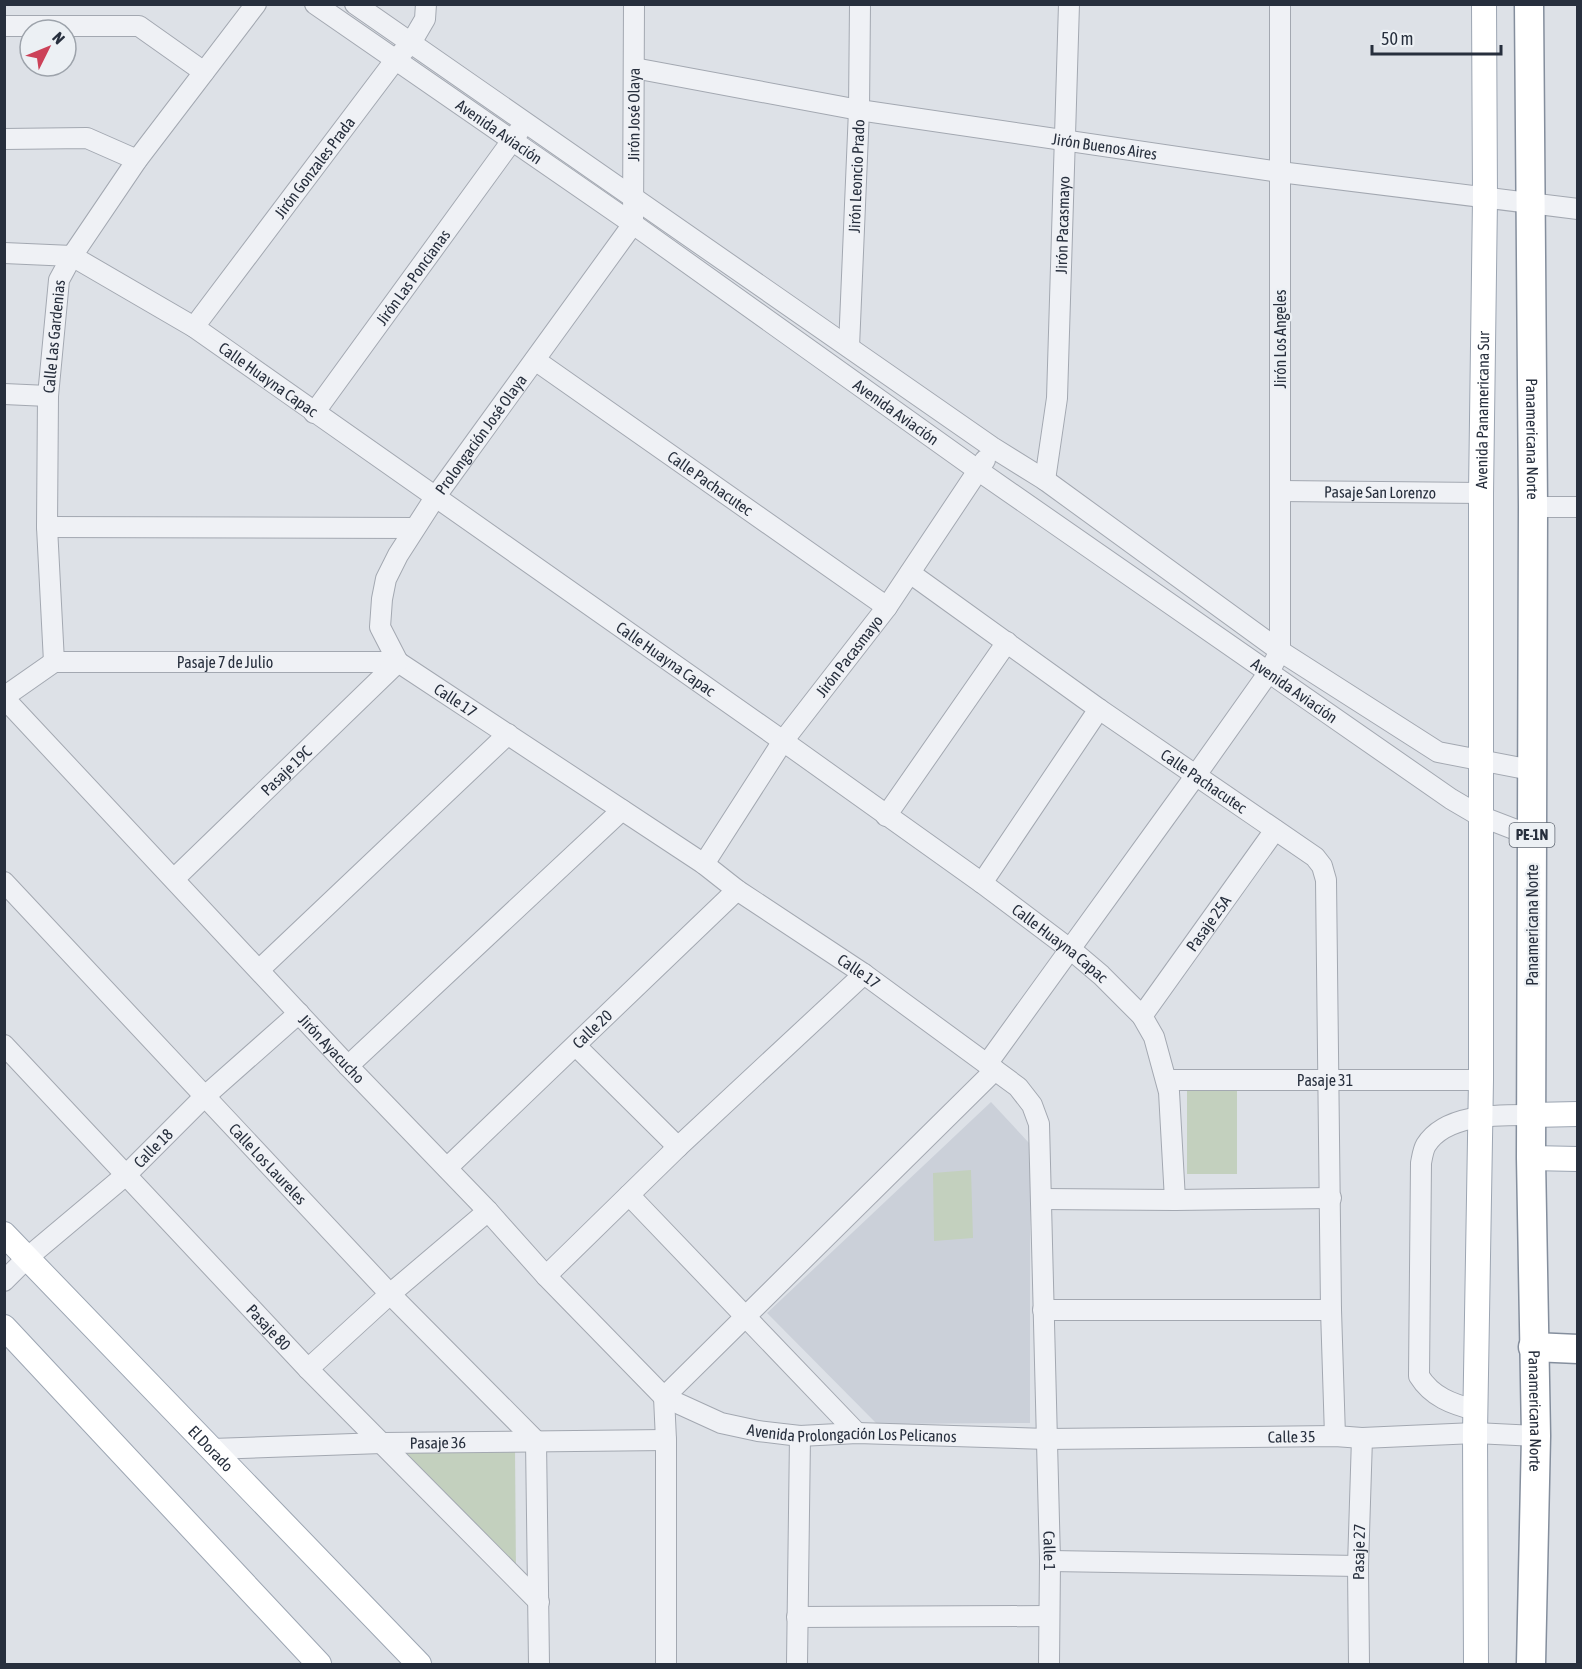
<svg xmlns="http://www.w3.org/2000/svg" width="1582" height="1669" font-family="'Asap Condensed',sans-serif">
	<rect width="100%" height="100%" fill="#dde1e7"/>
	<path fill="#cbd0d9" d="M991,1102L1030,1144V1423L877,1424L767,1313Z"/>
	<g fill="#c3d0be">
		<path d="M1187,1085L1237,1086V1174H1187Z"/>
		<path d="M971,1170L973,1238L934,1241L933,1173Z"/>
		<path d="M515,1449L516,1574L405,1451Z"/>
	</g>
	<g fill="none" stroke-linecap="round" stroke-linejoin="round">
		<g stroke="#a3a8b1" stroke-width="22">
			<g id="minor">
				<path id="s1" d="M315,4L633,224L979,471L1451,799L1480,816L1532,836"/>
				<path d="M355,4L992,447L1045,480L1280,651L1438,752L1531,770"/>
				<path d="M4,26H139L204,72"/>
				<path id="s2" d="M634,68L859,110L1280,172L1578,209"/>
				<path d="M4,139L87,138L137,160"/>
				<path id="s3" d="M4,253L72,256L194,327L783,741L982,883L1075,953L1101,975L1142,1016L1154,1037L1169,1092L1175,1200"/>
				<path id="s4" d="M194,327L396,59L411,43L425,19L426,4"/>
				<path id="s5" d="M849,347L859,110L860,4"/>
				<path id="s6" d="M535,360L887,607"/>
				<path d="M4,394L48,396"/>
				<path id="s7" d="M314,413L519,131"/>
				<path id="s8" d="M1045,480L1057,398L1069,4"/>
				<path id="s9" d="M1280,491L1481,493"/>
				<path d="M1533,507H1578"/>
				<path d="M47,527L414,528"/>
				<path id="s10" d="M910,573L1099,709L1315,857L1322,866L1326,880L1331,1310L1335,1436"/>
				<path id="s11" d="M54,662L47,527L48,396L59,280L72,256L137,160L256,4"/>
				<path id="s12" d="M54,662H398"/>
				<path id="s13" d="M398,662L704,864L737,890L864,974L1018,1087L1032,1105L1039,1124L1050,1561L1049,1664"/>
				<path id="s14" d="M398,662L380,627L382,599L386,579L398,555L436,496L633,224L634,4"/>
				<path d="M4,697L54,662"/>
				<path id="s15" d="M4,698L348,1066L488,1211L546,1276L664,1397L721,1423L758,1431L800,1436L857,1433L1047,1439L1335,1436L1362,1438L1475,1433L1536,1436"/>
				<path d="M886,816L1007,642"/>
				<path id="s16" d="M704,864L783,741L887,607L985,460"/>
				<path id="s17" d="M174,879L398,662"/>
				<path id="s18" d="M4,882L390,1294L536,1441L539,1664"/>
				<path d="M982,883L1099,709"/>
				<path d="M259,970L508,734"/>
				<path id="s19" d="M1142,1016L1275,830"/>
				<path id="s20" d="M4,1045L308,1369L539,1602"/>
				<path d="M576,1046L678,1147"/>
				<path d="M987,1064L1196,775L1269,672L1280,651V4"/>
				<path d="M348,1066L622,810"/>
				<path id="s21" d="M1167,1080H1481"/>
				<path id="s22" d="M447,1168L737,890"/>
				<path d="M629,1195L857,1433"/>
				<path d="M1042,1199L1175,1200L1331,1198"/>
				<path d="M546,1276L678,1147L864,974"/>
				<path id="s23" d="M4,1281L27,1258L127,1174L204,1097L299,1013"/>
				<path d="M1043,1310H1331"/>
				<path d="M308,1369L390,1294L488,1211"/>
				<path d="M1475,1410C1452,1404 1432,1397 1419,1376L1421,1163C1422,1158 1423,1150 1426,1145C1446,1113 1500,1115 1532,1115"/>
				<path id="s24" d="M212,1449L382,1443L666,1440"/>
				<path d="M1050,1561L1358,1566"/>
				<path d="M797,1617L1048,1616"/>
				<path d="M666,1664V1440L664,1397L995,1070"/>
				<path d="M797,1664L800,1436"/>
				<path id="s25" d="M1359,1664L1358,1566L1362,1438"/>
			</g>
		</g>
		<g stroke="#9ca5b2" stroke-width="26">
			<g id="major">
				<path d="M1532,1115L1578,1114"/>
				<path d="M1531,1158L1578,1159"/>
				<path id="s26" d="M4,1234L419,1664"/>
				<path d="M4,1327L319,1664"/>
				<path id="s27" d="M1476,1664L1475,1433L1481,1080V493L1485,199L1484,4"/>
			</g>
		</g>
		<g stroke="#848e9d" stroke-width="31">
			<g id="highway">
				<path id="s28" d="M1529,4L1533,507L1531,1158L1536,1436L1531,1664"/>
				<path d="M1533,1347L1578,1349"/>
			</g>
		</g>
		<use href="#minor" stroke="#eff1f5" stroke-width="20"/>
		<use href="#major" stroke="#fff" stroke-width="24"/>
		<use href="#highway" stroke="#fff" stroke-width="28"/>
	</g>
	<g text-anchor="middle" stroke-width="4.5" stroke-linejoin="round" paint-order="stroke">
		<rect fill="#ecf0f4" stroke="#626974" stroke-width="1.5" x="1509.5" y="823" width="45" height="24" rx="4.5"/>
		<g font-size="15" font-weight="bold" fill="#272f3d">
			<text x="1532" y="840">PE-1N</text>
		</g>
		<g font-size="16" fill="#272f3d" stroke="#ecf0f4">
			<text dy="6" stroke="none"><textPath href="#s14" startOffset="630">Jirón José Olaya</textPath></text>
			<text dy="6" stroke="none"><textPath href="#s1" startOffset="224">Avenida Aviación</textPath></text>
			<text dy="6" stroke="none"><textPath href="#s2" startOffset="477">Jirón Buenos Aires</textPath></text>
			<text dy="6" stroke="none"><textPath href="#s4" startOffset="200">Jirón Gonzales Prada</textPath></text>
			<text dy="6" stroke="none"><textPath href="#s5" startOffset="171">Jirón Leoncio Prado</textPath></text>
			<text dy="6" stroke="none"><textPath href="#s8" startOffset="256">Jirón Pacasmayo</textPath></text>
			<text dy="6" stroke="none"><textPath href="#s7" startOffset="168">Jirón Las Poncianas</textPath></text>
			<text dy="6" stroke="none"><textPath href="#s11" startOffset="326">Calle Las Gardenias</textPath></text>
			<text transform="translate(1280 339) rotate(-90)" y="6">Jirón Los Angeles</text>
			<text dy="6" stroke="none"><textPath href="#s3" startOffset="300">Calle Huayna Capac</textPath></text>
			<text dy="6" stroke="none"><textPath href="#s27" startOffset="1254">Avenida Panamericana Sur</textPath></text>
			<text dy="6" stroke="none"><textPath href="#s1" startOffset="710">Avenida Aviación</textPath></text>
			<text dy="6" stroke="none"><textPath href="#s14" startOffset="261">Prolongación José Olaya</textPath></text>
			<text dy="6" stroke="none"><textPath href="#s28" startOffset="435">Panamericana Norte</textPath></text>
			<text dy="6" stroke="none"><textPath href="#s6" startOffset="214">Calle Pachacutec</textPath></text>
			<text dy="6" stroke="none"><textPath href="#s9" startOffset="100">Pasaje San Lorenzo</textPath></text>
			<text dy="6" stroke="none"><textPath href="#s16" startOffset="254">Jirón Pacasmayo</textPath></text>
			<text dy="6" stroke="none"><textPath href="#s3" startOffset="786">Calle Huayna Capac</textPath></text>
			<text dy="6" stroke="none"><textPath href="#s12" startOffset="171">Pasaje 7 de Julio</textPath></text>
			<text dy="6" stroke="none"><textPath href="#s1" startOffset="1196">Avenida Aviación</textPath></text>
			<text dy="6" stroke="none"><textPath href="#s13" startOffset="69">Calle 17</textPath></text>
			<text dy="6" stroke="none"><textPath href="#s17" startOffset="156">Pasaje 19C</textPath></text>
			<text dy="6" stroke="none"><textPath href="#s10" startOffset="360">Calle Pachacutec</textPath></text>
			<text dy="6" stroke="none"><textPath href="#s19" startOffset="114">Pasaje 25A</textPath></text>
			<text transform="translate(1532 925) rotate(-90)" y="6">Panamericana Norte</text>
			<text dy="6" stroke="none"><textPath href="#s3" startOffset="1272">Calle Huayna Capac</textPath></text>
			<text dy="6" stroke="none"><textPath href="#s13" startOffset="555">Calle 17</textPath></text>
			<text dy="6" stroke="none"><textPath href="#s22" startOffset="201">Calle 20</textPath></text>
			<text dy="6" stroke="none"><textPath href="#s15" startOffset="480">Jirón Ayacucho</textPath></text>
			<text dy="6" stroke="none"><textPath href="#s21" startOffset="158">Pasaje 31</textPath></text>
			<text dy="6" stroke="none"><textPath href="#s23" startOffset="200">Calle 18</textPath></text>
			<text dy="6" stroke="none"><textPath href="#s18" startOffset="386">Calle Los Laureles</textPath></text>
			<text dy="6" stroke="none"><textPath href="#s20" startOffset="387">Pasaje 80</textPath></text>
			<text dy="6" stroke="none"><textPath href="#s28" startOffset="1407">Panamericana Norte</textPath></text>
			<text dy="6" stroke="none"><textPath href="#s15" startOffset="1156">Avenida Prolongación Los Pelicanos</textPath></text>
			<text dy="6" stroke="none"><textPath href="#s15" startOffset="1596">Calle 35</textPath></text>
			<text dy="6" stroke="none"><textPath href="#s24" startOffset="226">Pasaje 36</textPath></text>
			<text dy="6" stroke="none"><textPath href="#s26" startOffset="298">El Dorado</textPath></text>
			<text dy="6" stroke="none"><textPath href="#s25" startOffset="112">Pasaje 27</textPath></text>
			<text dy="6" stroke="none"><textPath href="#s13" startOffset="1222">Calle 1</textPath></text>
		</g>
	</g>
	<rect width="1582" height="1669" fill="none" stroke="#272f3d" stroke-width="12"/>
	<g transform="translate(48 48) rotate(47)"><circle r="28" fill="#ecf0f4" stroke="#9da3ab" stroke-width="1.5"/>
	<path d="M0-4.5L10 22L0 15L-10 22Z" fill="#cc4158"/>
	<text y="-9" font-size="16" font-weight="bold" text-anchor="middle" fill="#272f3d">N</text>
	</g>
	<path d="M1372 45v9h129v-9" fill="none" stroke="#272f3d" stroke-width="3"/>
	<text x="1381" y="45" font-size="18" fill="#272f3d" stroke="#ecf0f4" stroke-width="4.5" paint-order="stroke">50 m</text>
</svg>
